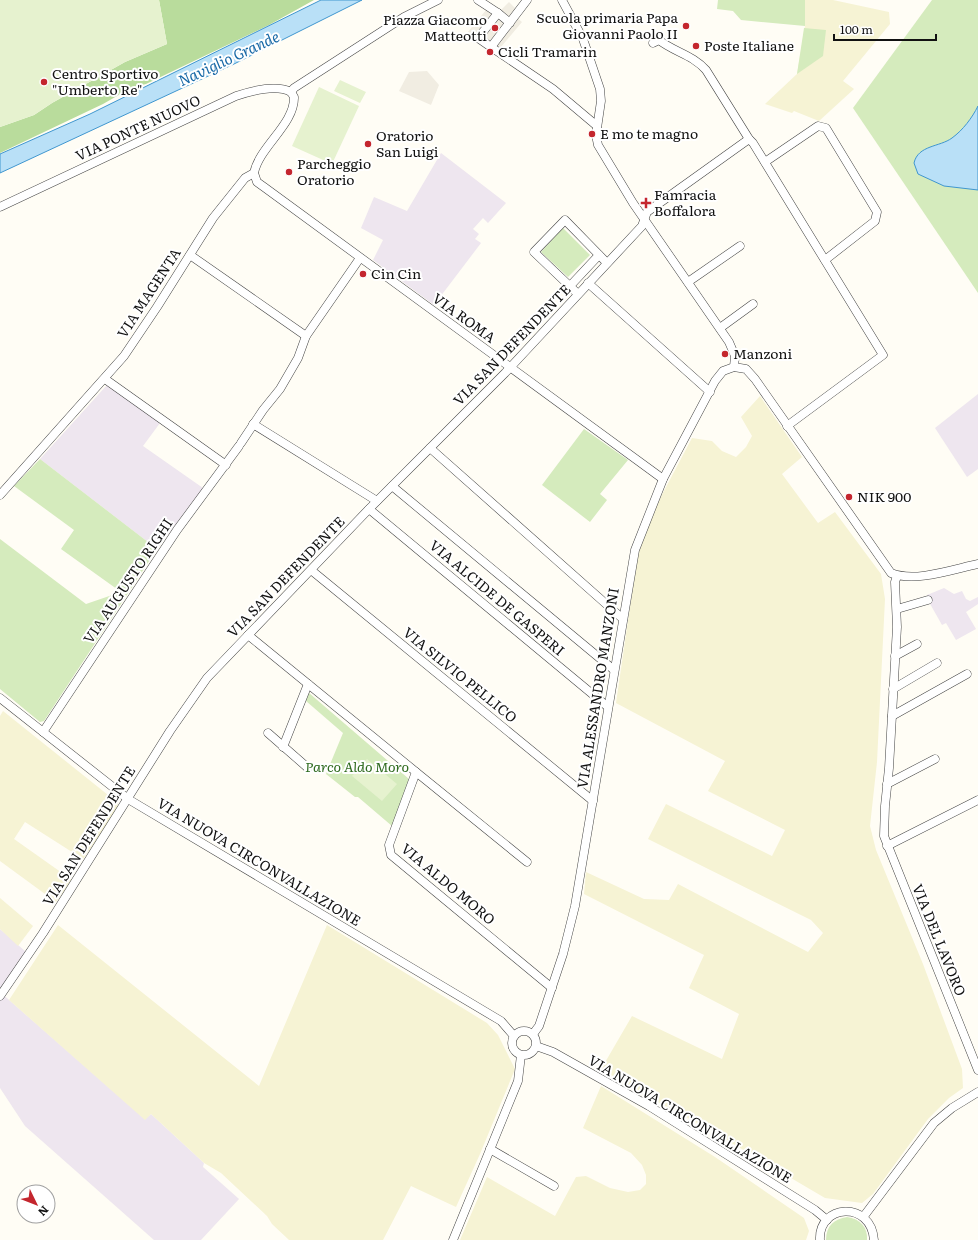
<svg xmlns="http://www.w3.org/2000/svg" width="978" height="1240" font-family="Literata,serif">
	<rect width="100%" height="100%" fill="#fffdf5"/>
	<g fill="#eee6ef">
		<path d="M441,153L506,203L488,223L483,218L473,229L479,234L475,239L481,243L434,305L373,260L383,240L361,228L374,197L407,211Z"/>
		<path d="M107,385L160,423L143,446L203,488L157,549L40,459Z"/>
		<path d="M978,394V469L967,477L935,428Z"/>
		<path d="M944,588L954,594L962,591L966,599L970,601L978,597V604L966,612L976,629L956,640L946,623L942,625L929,602L927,595Z"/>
		<path d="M0,929L26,952L0,992L145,1119L151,1114L204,1163L203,1167L239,1199L201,1240H154L25,1126L0,1088Z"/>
	</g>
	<g fill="#f6f3d4">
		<path d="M805,0H833L889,12L890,24L843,81L854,89L819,121L794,111L792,113L765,104L797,74L805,26Z"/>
		<path d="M760,396L802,457L782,474L818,523L835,512L881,574L885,599L877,762L870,826L876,850L923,964L962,1069L963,1088L949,1098L928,1119L873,1194L862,1203L825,1198L701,1125L600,1071L632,1016L722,1059L739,1014L689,988L704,955L584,894L586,872L644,899L669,900L678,884L808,952L823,933L811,920L648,839L666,804L772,856L785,830L708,791L725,761L616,703L639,545L656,506L692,438L712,441L722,451L736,457L746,447L752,436L741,417Z"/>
		<path d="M3,711L118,803L117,811L83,859L25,822L14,839L72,880L56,902L0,861V716Z"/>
		<path d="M0,898L33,926L18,946L0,929Z"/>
		<path d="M58,925L259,1086L327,925L487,1023L498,1035L515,1069L480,1154L456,1207L411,1186L383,1240H289L272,1224L267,1216L221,1173L204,1163L151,1114L145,1120L9,1000Z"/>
		<path d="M601,1086L715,1157L804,1218L809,1231L806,1240H460L487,1177L555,1216L576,1177L586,1176L610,1188L628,1192L640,1190L646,1184V1175L642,1165L631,1153L583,1128Z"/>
	</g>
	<g fill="#d5ebbd">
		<path d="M718,0H805V26L741,20L733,11L717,9Z"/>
		<path d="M932,0H978V293L853,108Z"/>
		<path d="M804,28L826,30L823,56L797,74Z"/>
		<path d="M563,228L590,255L568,277L541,252Z"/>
		<path d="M584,429L628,460L600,494L607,500L590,522L542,485Z"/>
		<path d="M40,459L157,549L44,721L40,722L0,689V539L86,604L121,592L61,549L74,530L14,486Z"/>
		<path d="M309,693L409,779L392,826L358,797H355L326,774L343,733L306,701Z"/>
		<path d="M847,1217C860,1219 868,1227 867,1240H826C826,1226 834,1219 847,1217Z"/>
	</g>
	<path fill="#b9dc9c" d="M159,0H314L269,25L146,84L131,88L103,104L0,153V127L34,115L52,103L125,62L167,44Z"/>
	<g fill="#e6f2cf">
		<path d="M0,0H159L167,44L125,62L52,103L34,115L0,127Z"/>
		<path d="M340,80L366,92L360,103L334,91Z"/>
		<path d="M319,87L359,106L332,164L292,146Z"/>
		<path d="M367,759L397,784L382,801L352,776Z"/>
	</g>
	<g fill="#f1ede2">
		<path d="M509,2L519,12L516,17L522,22L496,53L487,46L485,48L467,33L491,4L501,10Z"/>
		<path d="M427,71L439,85L431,105L399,91L409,72Z"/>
	</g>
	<g fill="#b9e0f7" stroke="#3f96cf">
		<path d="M321,0H362L234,64L0,173V154L90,114Z"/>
		<path d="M978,106V190L944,186L918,174L914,163C918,145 940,147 952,138C963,130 972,118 978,106Z"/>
	</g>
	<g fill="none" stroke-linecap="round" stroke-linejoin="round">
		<g stroke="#444" stroke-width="9">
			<g id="minor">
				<path d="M478,0L498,13"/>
				<path d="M562,0L583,39L600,89L601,101L596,135L598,145L633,203L729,342L735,356L734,367L746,369L755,379L891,573C915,583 954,569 978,564"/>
				<path d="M510,23L498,13L478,38L491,47L527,0"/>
				<path d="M653,43L659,40C674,52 693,55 706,70L749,139L753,143L883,355L787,426"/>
				<path d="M491,47L553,89L597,126"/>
				<path d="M291,92L294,88L404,17L438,0"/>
				<path d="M765,162L818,126L826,128L877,212L875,221L825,260"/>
				<path d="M254,173L257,182L264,187L663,479"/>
				<path d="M0,207L236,96C251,91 276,84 291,92"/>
				<path d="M190,255L306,336"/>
				<path d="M688,282L740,246"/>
				<path d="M588,283L710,392"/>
				<path d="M570,286L599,255"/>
				<path d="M578,294L534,252L565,220L607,263"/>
				<path d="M720,328L753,304"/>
				<path d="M105,379L226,465"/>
				<path d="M253,424L377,501"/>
				<path d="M241,443L263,410L280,389L298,358L306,336L360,258"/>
				<path d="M430,448L623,619"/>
				<path d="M392,486L614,670"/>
				<path d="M0,495L124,356L157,307L213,218L245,178L254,173C259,147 295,124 294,97L291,92"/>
				<path d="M369,509L608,707"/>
				<path d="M311,570L593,801"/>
				<path d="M897,576L895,582L897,627L889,768L885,806L884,836L978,1070"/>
				<path d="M897,609L928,600"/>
				<path d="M248,635L416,772L389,845L391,855L552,988"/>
				<path d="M895,656L917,644"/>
				<path d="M893,689L937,663"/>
				<path d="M0,698L128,799L501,1021L514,1036"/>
				<path d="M892,716L967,674"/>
				<path d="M43,732L177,530L239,446"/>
				<path d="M268,733L308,768"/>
				<path d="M283,747L308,684"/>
				<path d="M416,772L527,862"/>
				<path d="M887,784L935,759"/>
				<path d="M887,846L978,800"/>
				<path d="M0,996L43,933L170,731L207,678L369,509L505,373L642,226L647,212L749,139"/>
				<circle cx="524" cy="1043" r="12"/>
				<path d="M533,1034L539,1026L563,954L575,906L635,550L663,479L715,381L723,371L734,367"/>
				<path d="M536,1046L553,1052L649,1106L815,1210L827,1220"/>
				<path d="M490,1149L554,1186"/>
				<path d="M864,1216L934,1123L952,1108L978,1092"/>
				<path d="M453,1240L518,1081L521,1055"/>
				<path d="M820,1240C818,1204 871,1200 874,1240"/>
			</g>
		</g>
		<use href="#minor" stroke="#fff" stroke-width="8"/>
	</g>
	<g fill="#c4262e" stroke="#fff" stroke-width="1.5">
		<circle cx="686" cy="26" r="4"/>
		<circle cx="495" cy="28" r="4"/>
		<circle cx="696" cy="46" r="4"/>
		<circle cx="490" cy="52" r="4"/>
		<circle cx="44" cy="82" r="4"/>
		<circle cx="592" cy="134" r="4"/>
		<circle cx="368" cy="144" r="4"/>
		<circle cx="289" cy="172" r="4"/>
		<path d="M644 197h4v4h4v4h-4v4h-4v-4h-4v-4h4z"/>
		<circle cx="363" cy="274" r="4"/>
		<circle cx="725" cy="354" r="4"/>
		<circle cx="849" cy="497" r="4"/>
	</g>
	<g text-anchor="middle" stroke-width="4" stroke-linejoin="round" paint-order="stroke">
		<g font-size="14" fill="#111" stroke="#fff" text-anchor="start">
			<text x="678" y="23" text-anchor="end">Scuola primaria Papa<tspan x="678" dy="16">Giovanni Paolo II</tspan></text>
			<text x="487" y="25" text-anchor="end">Piazza Giacomo<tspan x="487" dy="16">Matteotti</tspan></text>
			<text x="704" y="51">Poste Italiane</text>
			<text x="498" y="57">Cicli Tramarin</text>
			<text x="52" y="79">Centro Sportivo<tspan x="52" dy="16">"Umberto Re"</tspan></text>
			<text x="600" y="139">E mo te magno</text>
			<text x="376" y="141">Oratorio<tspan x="376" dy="16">San Luigi</tspan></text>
			<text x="297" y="169">Parcheggio<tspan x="297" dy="16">Oratorio</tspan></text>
			<text x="654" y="200">Famracia<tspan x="654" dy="16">Boffalora</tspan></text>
			<text x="371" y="279">Cin Cin</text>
			<text x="733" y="359">Manzoni</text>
			<text x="857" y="502">NIK 900</text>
		</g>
		<g font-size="14" fill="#111" stroke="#fff">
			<text transform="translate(138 128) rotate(-25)" y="5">VIA PONTE NUOVO</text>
			<text transform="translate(149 293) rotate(-57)" y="5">VIA MAGENTA</text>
			<text transform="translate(464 318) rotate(36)" y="5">VIA ROMA</text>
			<text transform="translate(512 345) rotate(-46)" y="5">VIA SAN DEFENDENTE</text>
			<text transform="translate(286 577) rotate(-46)" y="5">VIA SAN DEFENDENTE</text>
			<text transform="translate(128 581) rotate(-56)" y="5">VIA AUGUSTO RIGHI</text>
			<text transform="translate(497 598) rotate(40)" y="5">VIA ALCIDE DE GASPERI</text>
			<text transform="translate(460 675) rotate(39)" y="5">VIA SILVIO PELLICO</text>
			<text transform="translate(598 688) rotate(-81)" y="5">VIA ALESSANDRO MANZONI</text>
			<text transform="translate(89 836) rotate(-58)" y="5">VIA SAN DEFENDENTE</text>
			<text transform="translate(259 862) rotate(31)" y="5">VIA NUOVA CIRCONVALLAZIONE</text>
			<text transform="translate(448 884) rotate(40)" y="5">VIA ALDO MORO</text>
			<text transform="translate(939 940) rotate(68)" y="5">VIA DEL LAVORO</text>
			<text transform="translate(690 1119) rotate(31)" y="5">VIA NUOVA CIRCONVALLAZIONE</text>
		</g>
		<g font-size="14" font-style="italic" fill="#2f6b1f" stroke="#fff">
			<text x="357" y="772">Parco Aldo Moro</text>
		</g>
		<g font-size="15" font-style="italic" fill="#1768a6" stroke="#fff">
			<text transform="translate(229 59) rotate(-25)" y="5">Naviglio Grande</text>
		</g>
	</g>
	<g transform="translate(36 1204) rotate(133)"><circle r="19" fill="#ffffff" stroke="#a0a0a0"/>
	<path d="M0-3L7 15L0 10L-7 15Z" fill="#c4262e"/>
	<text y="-6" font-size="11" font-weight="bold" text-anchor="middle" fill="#111111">N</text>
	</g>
	<path d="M834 34v6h102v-6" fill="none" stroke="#111111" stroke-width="2"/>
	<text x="840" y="34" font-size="12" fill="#111111" stroke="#ffffff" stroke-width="3" paint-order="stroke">100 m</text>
</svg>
